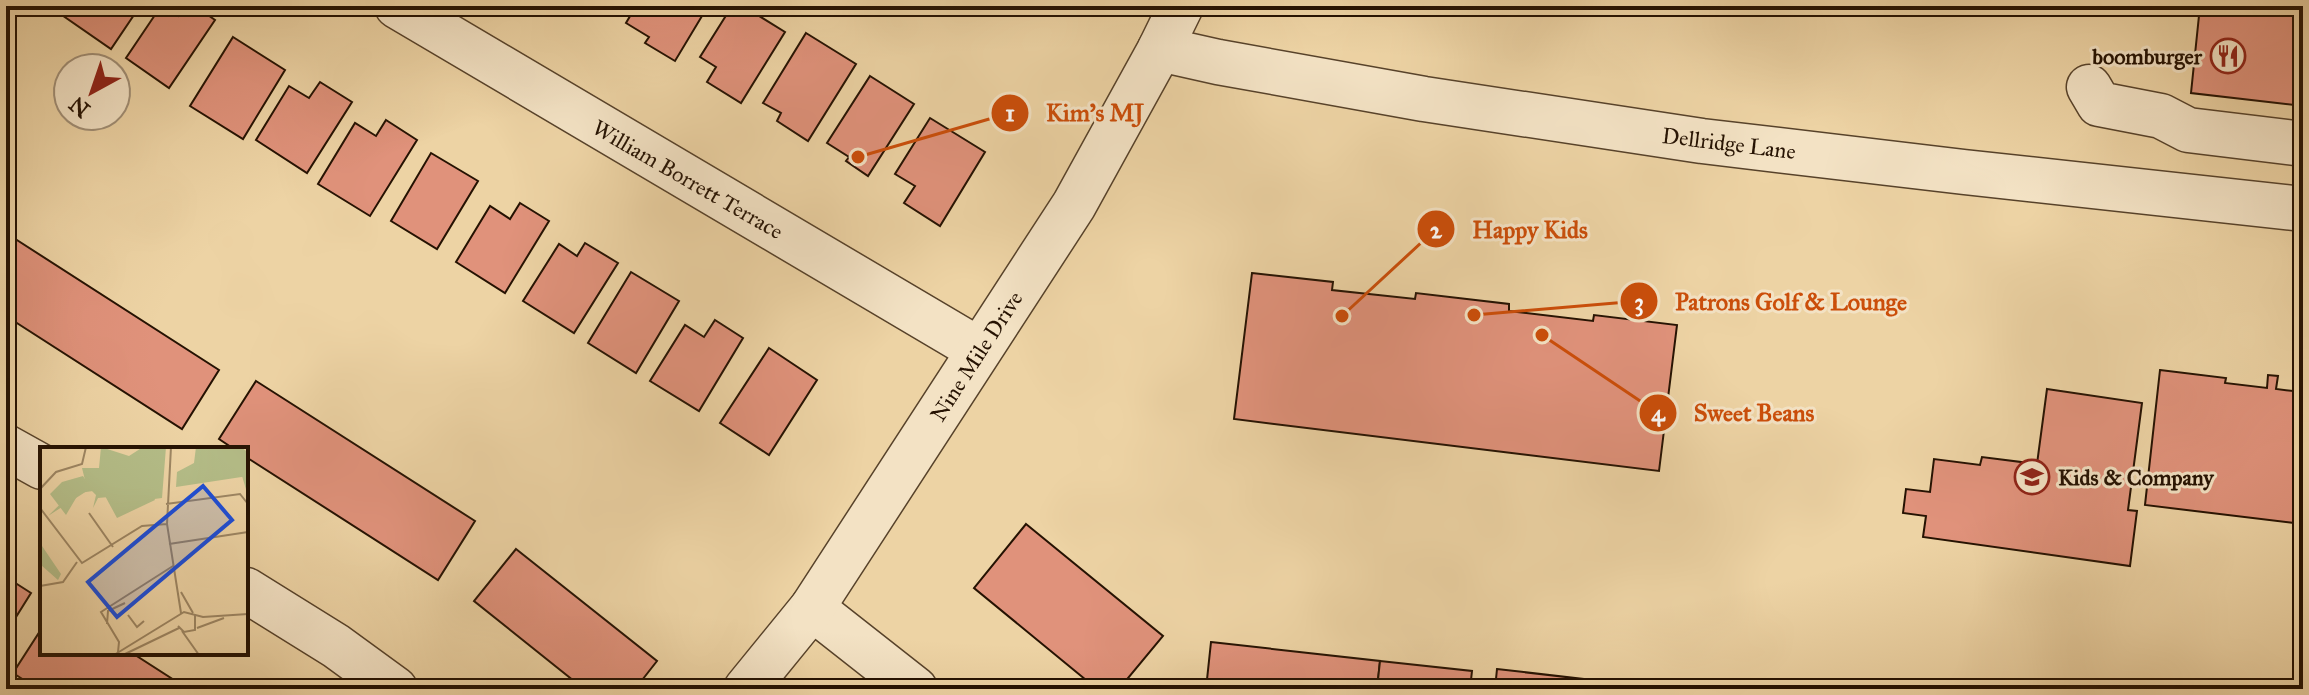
<svg xmlns="http://www.w3.org/2000/svg" width="2309" height="695" font-family="'IM FELL Great Primer',serif">
	<rect width="100%" height="100%" fill="#edd3a4"/>
	<filter id="stains"><feTurbulence type="fractalNoise" baseFrequency=".0025" numOctaves="4"/><feColorMatrix values="0 0 0 0 .2 0 0 0 0 .09 0 0 0 0 .02 0 0 0 .5 -.17"/></filter>
	<radialGradient id="worn" r=".72"><stop offset=".6" stop-color="#630" stop-opacity="0"/><stop offset="1" stop-color="#630" stop-opacity=".3"/></radialGradient>
	<g fill="#e0927b" stroke="#251202" stroke-width="2">
		<path d="M21,6H38L33,14Z"/>
		<path d="M64,6H140L111,49L59,13Z"/>
		<path d="M161,6L178,16L185,6H195L215,20L169,88L126,58Z"/>
		<path d="M636,6H708L675,61L645,43L649,37L626,23Z"/>
		<path d="M732,6H743L785,32L741,103L707,82L716,67L700,57Z"/>
		<path d="M2200,6H2261L2303,11V106L2191,93Z"/>
		<path d="M806,33L856,64L808,141L777,121L781,113L763,103Z"/>
		<path d="M233,37L285,70L243,139L190,106Z"/>
		<path d="M870,76L914,104L868,176L846,161L849,157L827,143Z"/>
		<path d="M320,82L352,102L307,173L256,140L289,86L309,98Z"/>
		<path d="M930,118L985,152L940,226L904,203L915,186L895,174Z"/>
		<path d="M386,120L417,140L370,216L318,184L355,123L376,136Z"/>
		<path d="M431,153L478,181L437,249L391,221Z"/>
		<path d="M520,203L549,221L505,293L456,262L490,206L510,219Z"/>
		<path d="M6,233L219,370L182,429L6,316Z"/>
		<path d="M585,243L618,263L574,333L523,301L559,244L577,256Z"/>
		<path d="M631,272L679,301L636,373L588,343Z"/>
		<path d="M1252,273L1333,282L1332,290L1415,299L1416,293L1509,304V311L1593,321L1594,315L1677,325L1659,471L1234,419Z"/>
		<path d="M715,320L743,338L699,411L650,381L685,325L704,337Z"/>
		<path d="M769,348L817,380L769,455L720,423Z"/>
		<path d="M2160,370L2226,378L2225,383L2267,388L2268,375L2278,376L2276,389L2293,391L2295,377L2303,379V524L2145,505Z"/>
		<path d="M256,381L475,521L438,580L246,457V449H234L219,439Z"/>
		<path d="M2047,389L2142,403L2128,510L2137,511L2130,566L1923,537L1926,516L1903,513L1906,489L1930,492L1934,459L1980,465L1982,457L2037,464Z"/>
		<path d="M1026,524L1163,636L1119,689H1097L974,588Z"/>
		<path d="M516,549L657,661L635,689H584L474,601Z"/>
		<path d="M6,577L31,593L6,633Z"/>
		<path d="M42,628V653H132L188,689H38L13,673Z"/>
		<path d="M1211,642L1380,661L1377,689H1206Z"/>
		<path d="M1380,661L1472,671L1470,689H1377Z"/>
		<path d="M1497,669L1670,689H1495Z"/>
	</g>
	<g fill="none" stroke-linecap="round" stroke-linejoin="round">
		<g stroke="#57422a" stroke-width="47">
			<g id="minor">
				<path d="M397,6L979,350"/>
				<path d="M1160,49L1218,62L1424,99L1702,141L1964,172L2303,209"/>
				<path d="M2089,87L2099,104L2161,116L2188,130L2303,144"/>
				<path d="M6,447L42,467"/>
				<path d="M246,590L336,646L395,689"/>
				<path d="M812,608L915,689"/>
				<path d="M746,689L812,608L1074,205L1160,49L1181,6"/>
			</g>
		</g>
		<use href="#minor" stroke="#f3e2c4" stroke-width="44"/>
	</g>
	<defs>
		<g id="restaurant-ring" transform="scale(1.8)"><circle r="9.5" fill="#f3e2c4" stroke="#8f2418" stroke-width="1.5"/><path d="M-5-6h1v4h1v-4h1v4h1v-4h1v5L-1.5 .5V6h-2V.5L-5-1ZM5-6V6H3V1.5H1.5Q1.5-4 5-6Z" fill="#8f2418"/></g>
		<g id="school-ring" transform="scale(1.8)"><circle r="9.5" fill="#f3e2c4" stroke="#8f2418" stroke-width="1.5"/><path d="M0-5L7-2L0 1L-7-2ZM-4 1L0 2.5L4 1V4Q0 6-4 4Z" fill="#8f2418"/></g>
	</defs>
	<g fill-rule="evenodd">
		<use href="#restaurant-ring" x="2228" y="56"/>
		<use href="#school-ring" x="2032" y="477"/>
	</g>
	<g text-anchor="middle" stroke-width="6" stroke-linejoin="round" paint-order="stroke">
		<g font-size="22" font-weight="bold" fill="#251202" stroke="#f3e2c4" text-anchor="end">
			<text x="2202" y="64">boomburger</text>
			<text x="2058" y="485" text-anchor="start">Kids &amp; Company</text>
		</g>
		<g font-size="22" fill="#251202" stroke="#f3e2c4">
			<text transform="translate(1729 143) rotate(7)" y="8">Dellridge Lane</text>
			<text transform="translate(688 179) rotate(30)" y="8">William Borrett Terrace</text>
			<text transform="translate(976 356) rotate(-57)" y="8">Nine Mile Drive</text>
		</g>
	</g>
	<g transform="translate(40 447)">
		<rect width="208" height="208" fill="#edd3a4"/>
		<path d="M156,0H203L208,29L136,40L137,25L154,16ZM43,29L53,44L39,46L26,68L10,47L22,35ZM64,47L113,48L115,53L77,71ZM0,96L21,127L18,133L1,118Z" fill="#b4bd88"/>
		<path d="M61,0L89,9L103,0H126L122,51L76,57L69,50L58,51L53,61L56,48L50,42L8,69L45,33L42,21H59ZM160,0H200L208,5V49L202,29L182,32L162,16Z" fill="#b4bd88"/>
		<path fill="none" stroke="#9d8663" stroke-width="2" d="M131,0L127,77L141,166M0,42L16,25L42,17L46,0M126,57L200,47L208,57M0,61L42,116L102,79L127,77M49,66L73,100M129,97L208,85M0,139L23,135L37,115M141,145L153,166M88,168L97,180L104,174M67,177L68,164L85,156M138,179L144,185L155,183V167M157,181L184,171M142,184L159,208M78,205L79,195L61,165L133,119M74,208L144,165L163,170L208,167M83,208L139,181"/>
		<path fill="#1d4ed8" fill-opacity="0.15" stroke="#1d4ed8" stroke-width="4" d="M163,39L192,73L77,170L48,135Z"/>
		<rect width="208" height="208" fill="none" stroke="#251202" stroke-width="4"/>
	</g>
	<path fill="none" stroke="#cb4e0a" stroke-width="3" d="M858 157L1010 113M1342 316L1436 229M1474 315L1639 301M1542 335L1658 413"/>
	<g fill="#cb4e0a" stroke="#f3e2c4" stroke-width="3">
		<circle cx="858" cy="157" r="8"/>
		<circle cx="1342" cy="316" r="8"/>
		<circle cx="1474" cy="315" r="8"/>
		<circle cx="1542" cy="335" r="8"/>
		<circle cx="1010" cy="113" r="20"/>
		<circle cx="1436" cy="229" r="20"/>
		<circle cx="1639" cy="301" r="20"/>
		<circle cx="1658" cy="413" r="20"/>
	</g>
	<g font-size="24" text-anchor="middle" font-weight="bold" fill="#fff">
		<text x="1010" y="121">1</text>
		<text x="1436" y="238">2</text>
		<text x="1639" y="310">3</text>
		<text x="1658" y="421">4</text>
	</g>
	<g font-size="24" text-anchor="middle" font-weight="bold" fill="#cb4e0a" stroke="#f3e2c4" stroke-width="6" stroke-linejoin="round" paint-order="stroke">
		<text x="1095" y="121">Kim's MJ</text>
		<text x="1530" y="238">Happy Kids</text>
		<text x="1791" y="310">Patrons Golf &amp; Lounge</text>
		<text x="1754" y="421">Sweet Beans</text>
	</g>
	<rect width="2309" height="695" fill="none" stroke="#edd3a4" stroke-width="32"/>
	<rect x="8" y="8" width="2293" height="679" fill="none" stroke="#251202" stroke-width="4"/>
	<rect x="16" y="16" width="2277" height="663" fill="none" stroke="#251202" stroke-width="2"/>
	<g transform="translate(92 92) rotate(220)"><circle r="38" fill="#f3e2c4" stroke="#a18f76" stroke-width="2"/>
	<path d="M0-6L14 30L0 20L-14 30Z" fill="#8f2418"/>
	<text y="-12" font-size="22" font-weight="bold" text-anchor="middle" fill="#251202">N</text>
	</g>
	<rect width="100%" height="100%" filter="url(#stains)"/>
	<rect width="100%" height="100%" fill="url(#worn)"/>
</svg>
